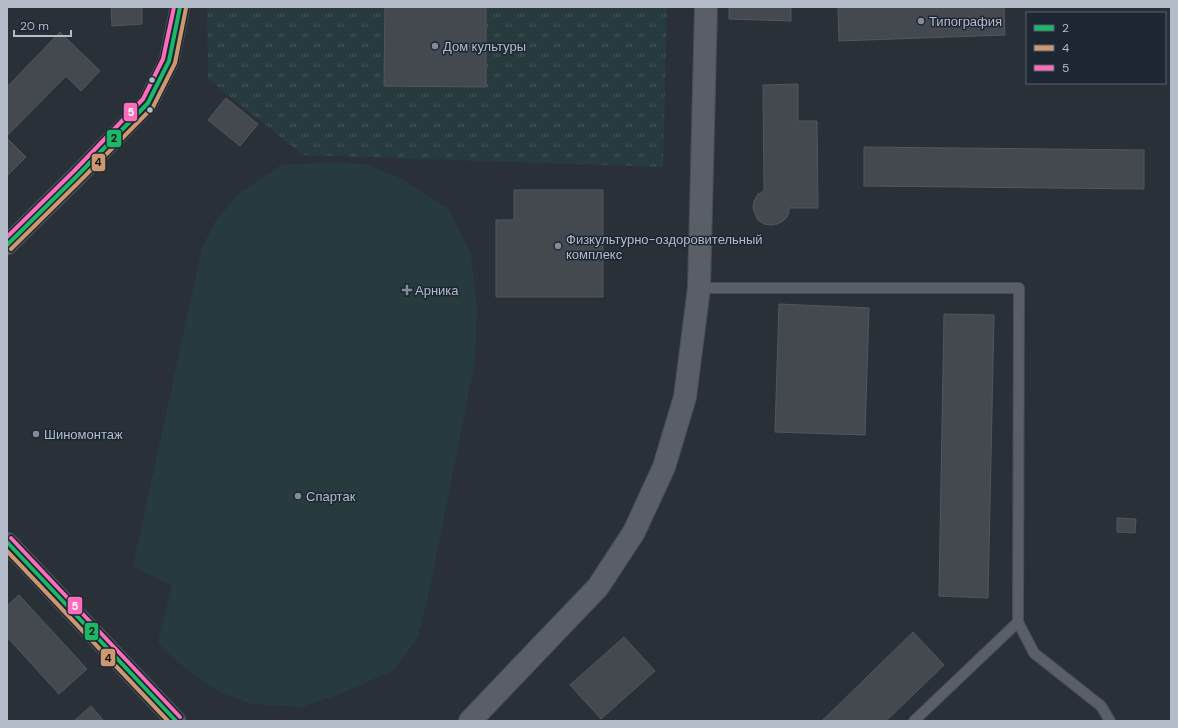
<svg xmlns="http://www.w3.org/2000/svg" width="1178" height="728" font-family="'DM Sans',sans-serif">
	<defs>
		<pattern id="park-tufts" width="24" height="20" patternUnits="userSpaceOnUse"><rect width="24" height="20" fill="#273a3e"/><path d="M3 7l-1-3M5 7V3M7 7l1-3M15 17l-1-3M17 17v-4M19 17l1-3" fill="none" stroke="#445559"/></pattern>
	</defs>
	<rect width="100%" height="100%" fill="#2a3038"/>
	<path fill="#273a3e" d="M333,162L364,164L398,177L448,208L471,254L477,307L475,361L428,598L417,639L394,670L343,693L301,707L251,704L214,689L185,668L158,642L172,586L133,566L202,248L215,222L238,194L281,165Z"/>
	<path fill="url(#park-tufts)" d="M207,7H667L663,167L303,155L208,79Z"/>
	<g fill="#444950" stroke="#52575f">
		<path d="M111,7H142V24L112,26Z"/>
		<path d="M385,7H486V87L384,86Z"/>
		<path d="M729,7H791V21L729,19Z"/>
		<path d="M838,7H1004L1005,35L839,41Z"/>
		<path d="M60,32L100,71L81,91L66,76L7,136V87Z"/>
		<path d="M798,84V121H817L818,208H789V212L787,217L783,221L777,224L771,225L764,224L758,220L755,214L753,208L754,201L758,194L764,191L763,85Z"/>
		<path d="M226,98L258,124L240,146L208,120Z"/>
		<path d="M7,138L26,157L7,176Z"/>
		<path d="M864,147L1144,150V189L864,186Z"/>
		<path d="M514,190H603V297H496V220H514Z"/>
		<path d="M779,304L869,308L865,435L775,432Z"/>
		<path d="M944,314L994,315L988,598L939,596Z"/>
		<path d="M1117,518L1136,519L1135,533L1117,532Z"/>
		<path d="M19,595L87,669L59,694L7,637V606Z"/>
		<path d="M913,632L944,665L886,721H822Z"/>
		<path d="M624,637L655,671L601,719L570,685Z"/>
		<path d="M91,706L104,721H74Z"/>
	</g>
	<g fill="none" stroke-linecap="round" stroke-linejoin="round">
		<g stroke="#484c53" stroke-width="12">
			<g id="service">
				<path d="M699,288H1019L1018,622L914,721"/>
				<path d="M1018,622L1034,653L1101,706L1110,721"/>
			</g>
		</g>
		<g stroke="#484c53" stroke-width="21">
			<g id="minor">
				<path d="M7,245L78,175L148,103L169,61L180,7"/>
				<path d="M7,542L176,721"/>
			</g>
		</g>
		<g stroke="#484c53" stroke-width="24">
			<path id="tertiary" d="M470,721L598,587L634,532L664,467L685,397L699,288L706,7"/>
		</g>
		<use href="#service" stroke="#5a5e66" stroke-width="10"/>
		<use href="#minor" stroke="#5a5e66" stroke-width="19"/>
		<use href="#tertiary" stroke="#5a5e66" stroke-width="22"/>
		<g stroke="#1d2633" stroke-width="7">
			<g id="bus-1">
				<path d="M7,245L78,175L148,103L169,61L180,7"/>
				<path d="M7,542L176,721"/>
			</g>
		</g>
		<g stroke="#1d2633" stroke-width="7">
			<g id="bus-2">
				<path d="M11,249L82,179L153,107L175,63L186,8"/>
				<path d="M7,551L168,721"/>
			</g>
		</g>
		<g stroke="#1d2633" stroke-width="7">
			<g id="bus-3">
				<path d="M7,237L74,171L143,99L163,59L174,7"/>
				<path d="M11,538L180,717"/>
			</g>
		</g>
		<use href="#bus-1" stroke="#1ab867" stroke-width="4"/>
		<use href="#bus-2" stroke="#cd976f" stroke-width="4"/>
		<use href="#bus-3" stroke="#fb6dba" stroke-width="4"/>
	</g>
	<g fill="#848b96" stroke="#1d2633" stroke-width="1.5">
		<circle cx="921" cy="21" r="4"/>
		<circle cx="435" cy="46" r="4"/>
		<circle cx="558" cy="246" r="4"/>
		<path d="M405 284h4v4h4v4h-4v4h-4v-4h-4v-4h4z"/>
		<circle cx="36" cy="434" r="4"/>
		<circle cx="298" cy="496" r="4"/>
	</g>
	<g fill="#b4bcc9" stroke="#1d2633" stroke-width="1.5">
		<circle cx="152" cy="80" r="3.5"/>
		<circle cx="150" cy="110" r="3.5"/>
	</g>
	<g text-anchor="middle" stroke-width="3" stroke-linejoin="round" paint-order="stroke">
		<g font-size="13" fill="#b4bcc9" stroke="#1d2633" text-anchor="start">
			<text x="929" y="26">Типография</text>
			<text x="443" y="51">Дом культуры</text>
			<text x="566" y="244">Физкультурно-оздоровительный<tspan x="566" dy="15">комплекс</tspan></text>
			<text x="415" y="295">Арника</text>
			<text x="44" y="439">Шиномонтаж</text>
			<text x="306" y="501">Спартак</text>
		</g>
	</g>
	<g stroke="#1d2633" stroke-width="1.5">
		<rect x="123" y="102" width="15" height="20" rx="4" fill="#fb6dba"/>
		<rect x="106" y="129" width="16" height="19" rx="4" fill="#1ab867"/>
		<rect x="91" y="153" width="15" height="19" rx="4" fill="#cd976f"/>
		<rect x="67" y="596" width="16" height="19" rx="4" fill="#fb6dba"/>
		<rect x="84" y="622" width="15" height="19" rx="4" fill="#1ab867"/>
		<rect x="100" y="648" width="16" height="19" rx="4" fill="#cd976f"/>
	</g>
	<g font-size="11" text-anchor="middle" font-weight="bold" fill="#fff">
		<text x="131" y="116">5</text>
		<text x="75" y="610">5</text>
	</g>
	<g font-size="11" text-anchor="middle" font-weight="bold" fill="#111">
		<text x="114" y="142">2</text>
		<text x="98" y="166">4</text>
		<text x="92" y="635">2</text>
		<text x="108" y="662">4</text>
	</g>
	<rect width="1178" height="728" fill="none" stroke="#b4bcc9" stroke-width="16"/>
	<rect x="1026" y="12" width="140" height="72" fill="#1d2633" stroke="#59626f"/>
	<rect x="1034" y="25" width="20" height="6" fill="#1ab867" stroke="#59626f"/>
	<text x="1062" y="32" font-size="12" fill="#b4bcc9">2</text>
	<rect x="1034" y="45" width="20" height="6" fill="#cd976f" stroke="#59626f"/>
	<text x="1062" y="52" font-size="12" fill="#b4bcc9">4</text>
	<rect x="1034" y="65" width="20" height="6" fill="#fb6dba" stroke="#59626f"/>
	<text x="1062" y="72" font-size="12" fill="#b4bcc9">5</text>
	<path d="M14 30v6h57v-6" fill="none" stroke="#b4bcc9" stroke-width="2"/>
	<text x="20" y="30" font-size="12" fill="#b4bcc9" stroke="#1d2633" stroke-width="3" paint-order="stroke">20 m</text>
</svg>
